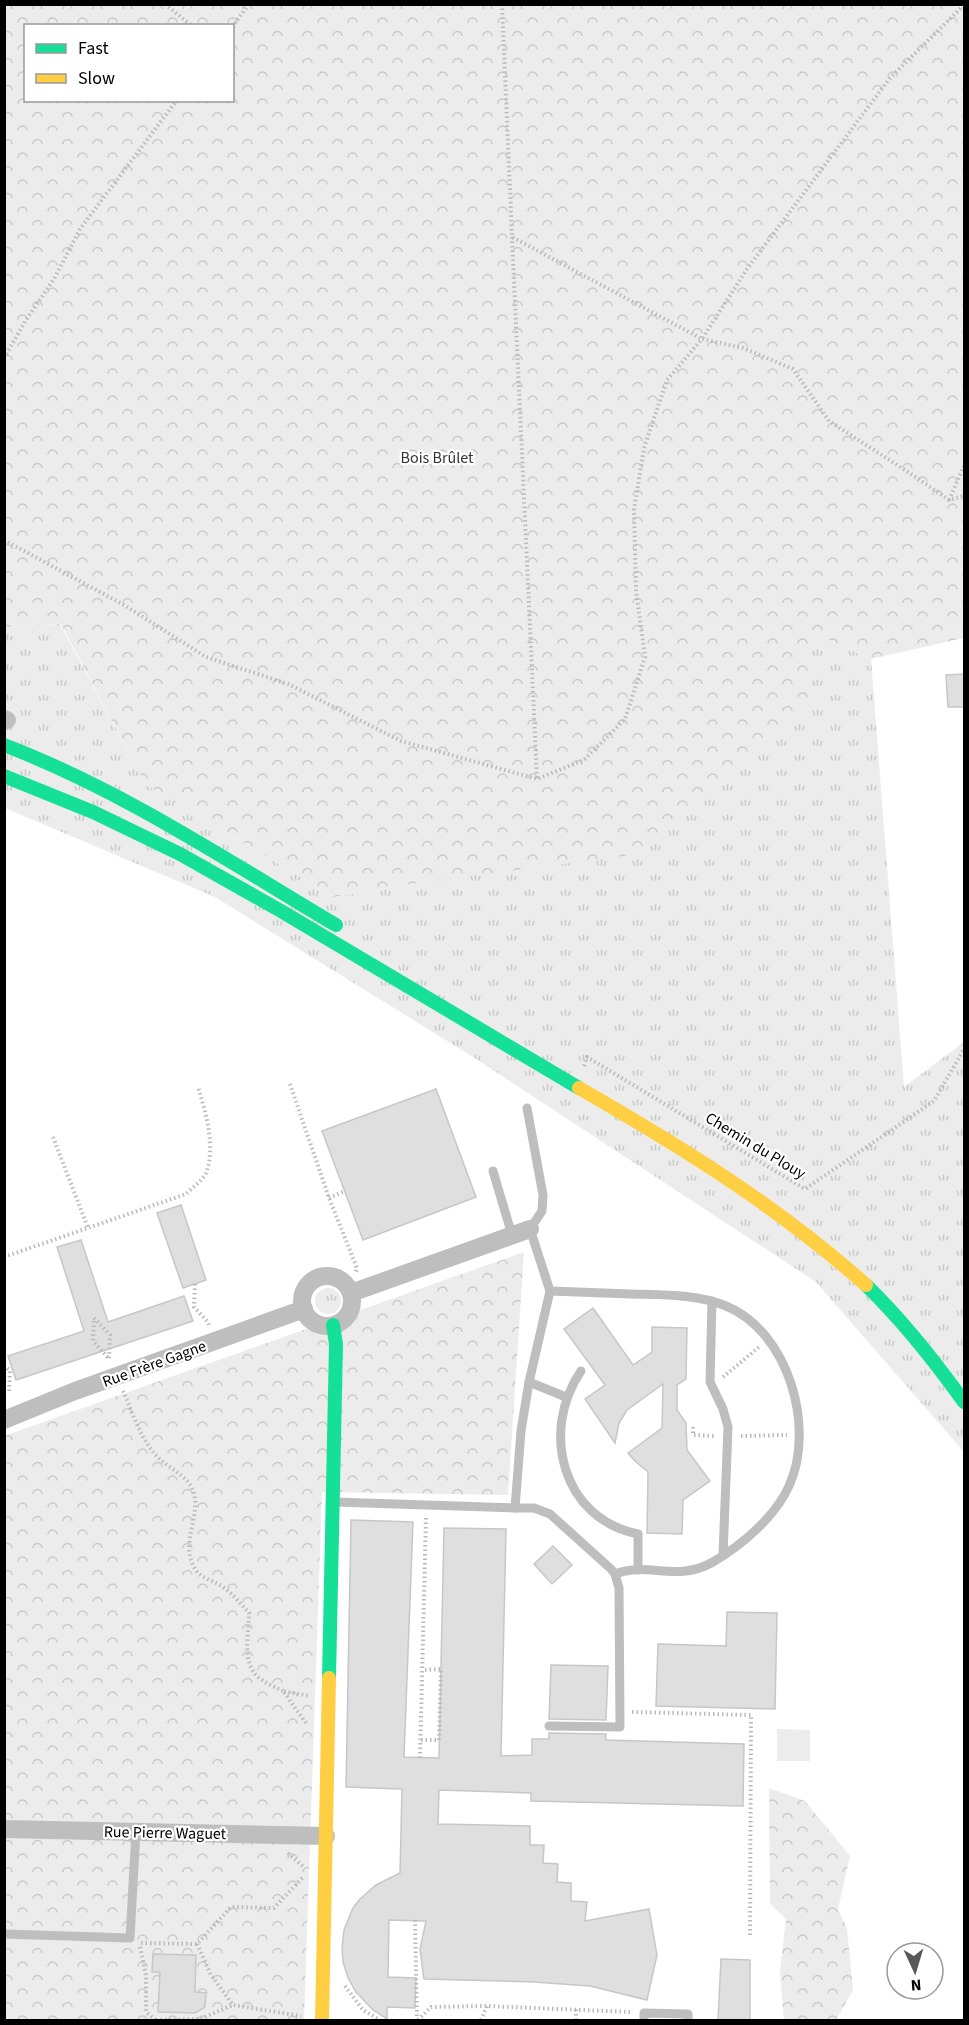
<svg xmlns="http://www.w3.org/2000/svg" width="969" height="2025" font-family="'Source Sans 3',sans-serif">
	<defs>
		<pattern id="grass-tufts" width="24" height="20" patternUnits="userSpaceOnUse" patternTransform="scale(1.5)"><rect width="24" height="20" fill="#ececec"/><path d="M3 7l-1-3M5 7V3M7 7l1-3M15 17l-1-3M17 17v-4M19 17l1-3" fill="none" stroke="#c9c9c9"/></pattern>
		<pattern id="forest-crowns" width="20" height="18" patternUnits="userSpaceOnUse" patternTransform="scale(1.5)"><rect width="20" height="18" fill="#ececec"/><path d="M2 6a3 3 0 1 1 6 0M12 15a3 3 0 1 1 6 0" fill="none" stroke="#c9c9c9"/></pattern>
	</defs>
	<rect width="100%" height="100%" fill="#fff"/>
	<g fill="url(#grass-tufts)">
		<path d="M60,624L145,784L334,897L418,883L808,631L871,659L904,1087L964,1042V1452L816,1282L473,1057L215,897L5,808V627Z"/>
		<circle cx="328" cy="1301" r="13"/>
	</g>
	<g fill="url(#forest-crowns)" fill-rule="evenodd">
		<path d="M5,4L964,5V638L871,659L808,631V707L632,855L418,883L334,897L145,784L61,624L5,627ZM26,26H232V100H26Z"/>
		<path d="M524,1252L508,1495L322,1492L304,2020H5L4,1436Z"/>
		<path d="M769,1788L805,1801L850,1856L838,1909L847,1928L853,1990L836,2020H784L780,1971L786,1919L770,1903Z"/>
	</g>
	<path fill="#ececec" d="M777,1729L810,1730V1761H777Z"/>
	<g fill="#dfdfdf" stroke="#c7c7c7" stroke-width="1.5">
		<path d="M964,674V707H948L946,675Z"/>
		<path d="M436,1089L476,1197L363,1240L322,1131Z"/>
		<path d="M181,1205L206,1280L183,1288L157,1213Z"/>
		<path d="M81,1240L108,1322L184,1296L193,1321L16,1380L8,1356L84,1331L57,1247Z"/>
		<path d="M593,1308L633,1365L652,1352V1327L687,1328L686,1379L677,1385V1410L686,1423L687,1450L710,1481L683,1500L682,1534L647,1533L648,1472L635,1461L628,1453L662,1428L663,1384L627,1410L619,1423L615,1443L585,1399L605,1385L564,1329Z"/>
		<path d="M351,1520L413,1522L404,1757L439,1758L444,1528L506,1529L501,1756L532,1755V1739H549V1733L606,1734V1740L744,1744L743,1806L531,1801V1793L439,1790L438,1824L530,1826V1845H544L543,1863L558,1864L557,1882L571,1883V1901L587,1902L585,1921L649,1909L657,1955L647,2000L590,1986L534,1982L424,1979L420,1949L426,1921L389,1920L388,1977L416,1978L415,2008L387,2007V2019L373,2010L356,1992L348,1978L343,1962L342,1948L344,1930L353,1908L360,1899L376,1885L400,1873L402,1789L346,1787Z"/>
		<path d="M553,1546L572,1565L552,1584L534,1564Z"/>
		<path d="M727,1612L777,1613L775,1709L656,1706L658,1644L726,1646Z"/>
		<path d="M551,1665L608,1666L606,1720L549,1719Z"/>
		<path d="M153,1954L196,1955L195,1992L206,1993L205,2007L195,2013L158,2012L160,1972H152Z"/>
		<path d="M721,1959L750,1960V2020H718Z"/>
	</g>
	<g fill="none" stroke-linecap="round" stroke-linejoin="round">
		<g stroke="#b9b9b9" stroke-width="4" stroke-dasharray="1.5 3" stroke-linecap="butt">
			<path d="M165,4L192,26"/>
			<path d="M502,4L512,237L702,339L747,269L890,78L964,5"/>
			<path d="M232,27L249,4"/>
			<path d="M512,237L537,779"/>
			<path d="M4,358L26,320L54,279L80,229L177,100"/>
			<path d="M949,500L964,466"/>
			<path d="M4,540L124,605L206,657L288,684L401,741L537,779L584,760L625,719L645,657L636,590L634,510L644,448L667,380L702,339L743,348L793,369L829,421L911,474L949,500L964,496"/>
			<path d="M584,1066L587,1057L805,1189L934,1101L964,1049"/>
			<path d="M290,1084L329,1198L357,1268L356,1272"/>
			<path d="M53,1137L88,1228"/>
			<path d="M329,1198L345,1191"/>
			<path d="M4,1257L186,1194C192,1188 202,1181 206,1173C216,1147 206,1113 198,1087"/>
			<path d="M195,1284L194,1307L207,1321L209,1325"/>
			<path d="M94,1318L110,1335L109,1359L93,1341Z"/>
			<path d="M4,1365L10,1371L9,1393"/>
			<path d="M723,1377L759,1347"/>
			<path d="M123,1391C132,1411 139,1435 154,1453C164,1466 182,1472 191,1486C205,1512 179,1540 194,1567C200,1579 213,1580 223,1587C233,1594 241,1604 249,1613C249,1633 241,1662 258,1677C265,1683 275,1687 283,1691"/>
			<path d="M693,1427V1435L715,1436"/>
			<path d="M741,1436L787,1435"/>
			<path d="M632,1712L751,1715L750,1935"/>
			<path d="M306,1723L283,1691L309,1696"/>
			<path d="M421,1740H439L441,1669L423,1670"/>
			<path d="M420,1758L426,1516"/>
			<path d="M288,1853L305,1868"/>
			<path d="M415,1920L417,2020"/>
			<path d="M141,1943L197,1944L231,1907L274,1908L304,1876"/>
			<path d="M197,1944L211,1975L233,2005L301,2016"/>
			<path d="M140,1947L146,1975V2012L156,2020"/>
			<path d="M345,1986L363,2010L380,2020"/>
			<path d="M156,2020L200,2019L233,2005"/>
			<path d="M418,2020L431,2007L487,2006L631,2012"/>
			<path d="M481,2020L487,2006"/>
			<path d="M576,2020V2009"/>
		</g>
		<g stroke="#bebebe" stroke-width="9">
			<path d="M527,1108L543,1195L542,1211L530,1229L550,1291C577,1292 604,1293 631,1294C662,1295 697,1294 726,1306C788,1331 816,1427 789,1486C775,1517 742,1545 713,1562C676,1583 647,1561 615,1574"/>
			<path d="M493,1171L512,1235"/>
			<path d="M550,1291L529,1382L566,1397"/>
			<path d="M712,1301L710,1382L723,1409L728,1427L723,1555"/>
			<path d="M581,1371C540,1431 562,1519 638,1534V1570"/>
			<path d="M335,1502L515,1508H534L550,1514L611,1569L615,1574L619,1588L620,1727L549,1726"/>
			<path d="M515,1508L521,1431L529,1382"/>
			<path d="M4,1934L130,1938L136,1831"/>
			<path d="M644,2020V2013L688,2014V2020"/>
		</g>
		<g stroke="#bebebe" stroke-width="18">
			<path d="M4,719L7,720"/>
			<circle cx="327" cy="1301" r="25"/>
			<path d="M351,1293L530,1229"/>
			<path d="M4,1420L75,1391L304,1309"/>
			<path d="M4,1829L326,1836"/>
		</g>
		<g stroke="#16e098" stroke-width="14">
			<path d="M4,745C122,790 228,861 336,925"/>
			<path d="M4,776L93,812L180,854L281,911L579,1088"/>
			<path d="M866,1285C903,1321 934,1360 964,1402"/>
			<path d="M329,1678L336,1344L333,1325"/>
		</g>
		<g stroke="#ffcf43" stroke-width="14">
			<path d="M579,1088C680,1146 779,1207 866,1285"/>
			<path d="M322,2020L329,1678"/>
		</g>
	</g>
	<g text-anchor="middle" stroke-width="4.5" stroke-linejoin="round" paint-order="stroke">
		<g font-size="16" fill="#333" stroke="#fff">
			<text x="437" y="463">Bois Brûlet</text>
		</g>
		<g font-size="16" fill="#000" stroke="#fff">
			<text transform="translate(756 1145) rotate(31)" y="6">Chemin du Plouy</text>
			<text transform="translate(154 1363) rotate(-20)" y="6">Rue Frère Gagne</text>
			<text transform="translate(165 1832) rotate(1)" y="6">Rue Pierre Waguet</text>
		</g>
	</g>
	<rect width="969" height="2025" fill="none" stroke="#000000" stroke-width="12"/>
	<rect x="24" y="24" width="210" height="78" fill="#ffffff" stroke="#999999" stroke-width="1.5"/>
	<rect x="36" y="44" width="30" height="9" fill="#16e098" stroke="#999999" stroke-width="1.5"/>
	<text x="78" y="54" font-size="18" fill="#000000">Fast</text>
	<rect x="36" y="74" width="30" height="9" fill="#ffcf43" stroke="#999999" stroke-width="1.5"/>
	<text x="78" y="84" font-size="18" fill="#000000">Slow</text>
	<g transform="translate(915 1971) rotate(176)"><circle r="28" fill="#ffffff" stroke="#999999" stroke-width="1.5"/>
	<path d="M0-4.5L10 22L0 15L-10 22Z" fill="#595959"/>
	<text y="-9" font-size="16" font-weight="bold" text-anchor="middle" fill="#000000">N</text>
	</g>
</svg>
